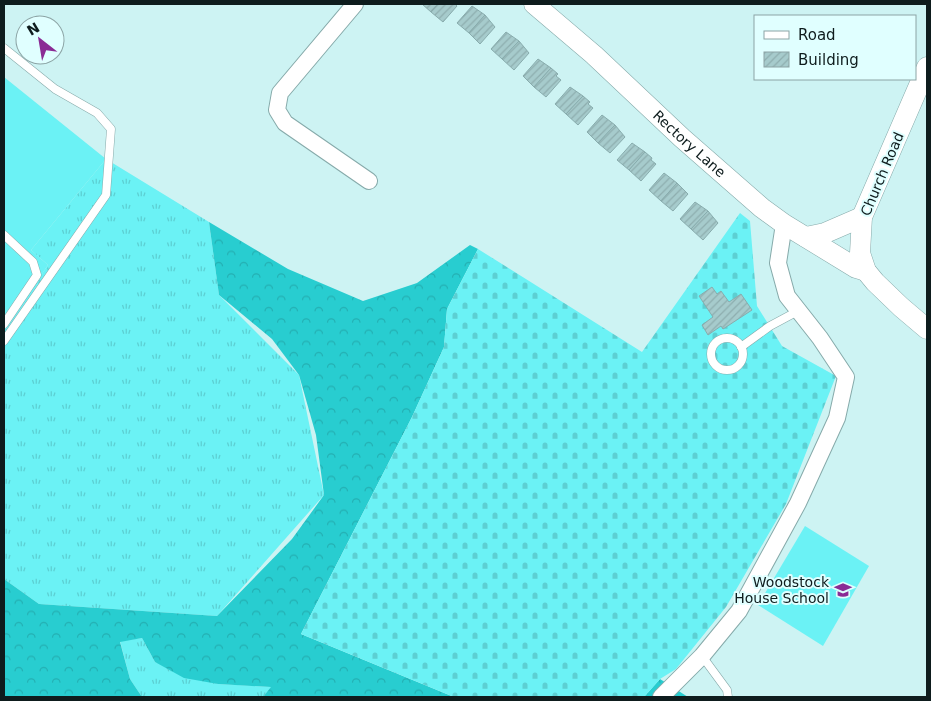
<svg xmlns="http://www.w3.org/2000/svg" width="931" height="701" font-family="'DejaVu Sans',sans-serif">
	<defs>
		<pattern id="grass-tufts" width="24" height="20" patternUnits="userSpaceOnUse" patternTransform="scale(1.25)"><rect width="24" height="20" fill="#6bf2f5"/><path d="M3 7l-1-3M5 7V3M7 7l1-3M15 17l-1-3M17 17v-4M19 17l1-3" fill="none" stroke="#5ccfd2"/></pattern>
		<pattern id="forest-crowns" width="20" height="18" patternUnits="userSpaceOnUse" patternTransform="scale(1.25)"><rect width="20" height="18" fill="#28cdd0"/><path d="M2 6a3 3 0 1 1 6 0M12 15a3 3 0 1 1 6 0" fill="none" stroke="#23afb2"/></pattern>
		<pattern id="cemetery-stones" width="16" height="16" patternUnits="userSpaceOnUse" patternTransform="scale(1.25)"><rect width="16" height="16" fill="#6bf2f5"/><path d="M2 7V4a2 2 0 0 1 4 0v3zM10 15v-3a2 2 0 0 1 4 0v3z" fill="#5ccfd2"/></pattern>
		<pattern id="building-hatch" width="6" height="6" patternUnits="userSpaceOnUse" patternTransform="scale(1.25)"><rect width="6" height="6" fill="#a6cbcc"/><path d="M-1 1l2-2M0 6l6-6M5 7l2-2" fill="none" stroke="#8eaeaf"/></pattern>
	</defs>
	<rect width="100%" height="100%" fill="#cdf3f3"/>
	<g fill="url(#grass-tufts)">
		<path d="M106,159L209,222L219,295L299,375L324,495L217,616L39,604L4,579V330L48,265L31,250Z"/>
		<path d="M142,638L155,662L218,684L272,687L263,697H142L130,679L120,641Z"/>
	</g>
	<g fill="url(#forest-crowns)">
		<path d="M209,222L288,269L363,301L417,283L470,245L478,249L447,309L444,347L412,417L301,634L454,697H263L271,687L218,684L184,678L155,662L142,638L120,642L130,679L142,697H4V579L39,604L217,616L292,539L324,495L316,435L299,375L272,339L219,295Z"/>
		<path d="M660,679L688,697H644Z"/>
	</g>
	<path fill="url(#cemetery-stones)" d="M740,213L750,221L757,306L782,346L836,376L786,504L726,607L676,669L660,679L644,697H454L301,634L412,417L444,347L447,309L478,249L642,352Z"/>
	<g fill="#6bf2f5">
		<path d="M4,77L106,159L31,250L48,265L4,330Z"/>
		<path d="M805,526L869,566L823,646L758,605Z"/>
	</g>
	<g fill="url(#building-hatch)" stroke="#88acad">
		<path d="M422,4H438L431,12Z"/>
		<path d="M438,4H455L457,6L443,22L431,12Z"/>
		<path d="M472,6L485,15L469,33L457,23Z"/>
		<path d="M485,15L495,27L480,44L469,33Z"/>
		<path d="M506,32L519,41L502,59L491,49Z"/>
		<path d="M519,41L529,53L514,70L502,59Z"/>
		<path d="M538,59L551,68L534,87L523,76Z"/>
		<path d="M551,68L558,74L556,76L561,80L546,97L534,87Z"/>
		<path d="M570,87L583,96L566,114L555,104Z"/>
		<path d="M583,96L590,102L588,104L593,108L578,125L566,114Z"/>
		<path d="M602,115L615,125L598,143L587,132Z"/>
		<path d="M615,125L625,137L610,153L598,143Z"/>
		<path d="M632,143L645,152L629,170L617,160Z"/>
		<path d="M645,152L652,158L651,160L656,164L641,181L629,170Z"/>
		<path d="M664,173L677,183L661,201L649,190Z"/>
		<path d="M677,183L688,194L673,211L661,201Z"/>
		<path d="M695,202L708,211L691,229L680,219Z"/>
		<path d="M708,211L718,223L703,240L691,229Z"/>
		<path d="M712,287L717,294L721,291L729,302L741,294L752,310L723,329L721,326L708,335L702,325L713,317L699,296Z"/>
	</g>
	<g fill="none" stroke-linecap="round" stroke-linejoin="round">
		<g stroke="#86aaaa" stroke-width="9">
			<g id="service">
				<path d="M4,48L55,89L97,113L111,129L106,195L4,341"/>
				<path d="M4,235L33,262L37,275L4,324"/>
				<circle cx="727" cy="354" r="16"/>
				<path d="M741,347L770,326L798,311"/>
				<path d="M702,656L727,690L728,697"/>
			</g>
		</g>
		<g stroke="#86aaaa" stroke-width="18">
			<g id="minor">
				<path d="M355,4L280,93L277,110L285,123L369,181"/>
				<path d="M661,697L702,656L739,611L798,503L837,418L846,377L820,338L787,296L778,263L784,224"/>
			</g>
		</g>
		<g stroke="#86aaaa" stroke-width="21">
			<g id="tertiary">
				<path id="s1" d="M534,4L594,55L682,138L762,208L784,224L856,268L866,271"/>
				<path d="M927,67L862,217L860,253L866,271L875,282L901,307L927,329"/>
				<path d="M806,237L825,233L862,217"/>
			</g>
		</g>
		<use href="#service" stroke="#fff" stroke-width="8"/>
		<use href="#minor" stroke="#fff" stroke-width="16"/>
		<use href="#tertiary" stroke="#fff" stroke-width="20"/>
	</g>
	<defs>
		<g id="school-bare" transform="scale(1.35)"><path d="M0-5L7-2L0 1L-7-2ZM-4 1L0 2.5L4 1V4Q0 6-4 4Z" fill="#8a2b95" stroke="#e0ffff" stroke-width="2.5" paint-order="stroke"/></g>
	</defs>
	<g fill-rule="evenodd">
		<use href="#school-bare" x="843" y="590"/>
	</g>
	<g text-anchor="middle" stroke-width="4" stroke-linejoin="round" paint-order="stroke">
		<g font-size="14" fill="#0e1c1d" stroke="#e0ffff">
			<text dy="5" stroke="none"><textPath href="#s1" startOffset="209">Rectory Lane</textPath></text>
			<text transform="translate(882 174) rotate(-67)" y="5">Church Road</text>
		</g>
		<g font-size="14" fill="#0e1c1d" stroke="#e0ffff" text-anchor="end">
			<text x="829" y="587">Woodstock<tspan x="829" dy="16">House School</tspan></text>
		</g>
	</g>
	<rect width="931" height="701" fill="none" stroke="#0e1c1d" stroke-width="10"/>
	<rect x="754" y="15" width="162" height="65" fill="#e0ffff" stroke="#8ca4a5"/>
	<rect x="764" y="31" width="25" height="8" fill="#ffffff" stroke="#8ca4a5"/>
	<text x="798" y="40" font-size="15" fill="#0e1c1d">Road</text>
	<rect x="764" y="52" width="25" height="15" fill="url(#building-hatch)" stroke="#8ca4a5"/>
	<text x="798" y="65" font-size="15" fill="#0e1c1d">Building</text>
	<g transform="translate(40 40) rotate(329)"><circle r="24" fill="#e0ffff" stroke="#8ca4a5"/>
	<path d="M0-4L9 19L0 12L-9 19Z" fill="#8a2b95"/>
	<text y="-8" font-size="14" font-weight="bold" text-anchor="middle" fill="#0e1c1d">N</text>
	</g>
</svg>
